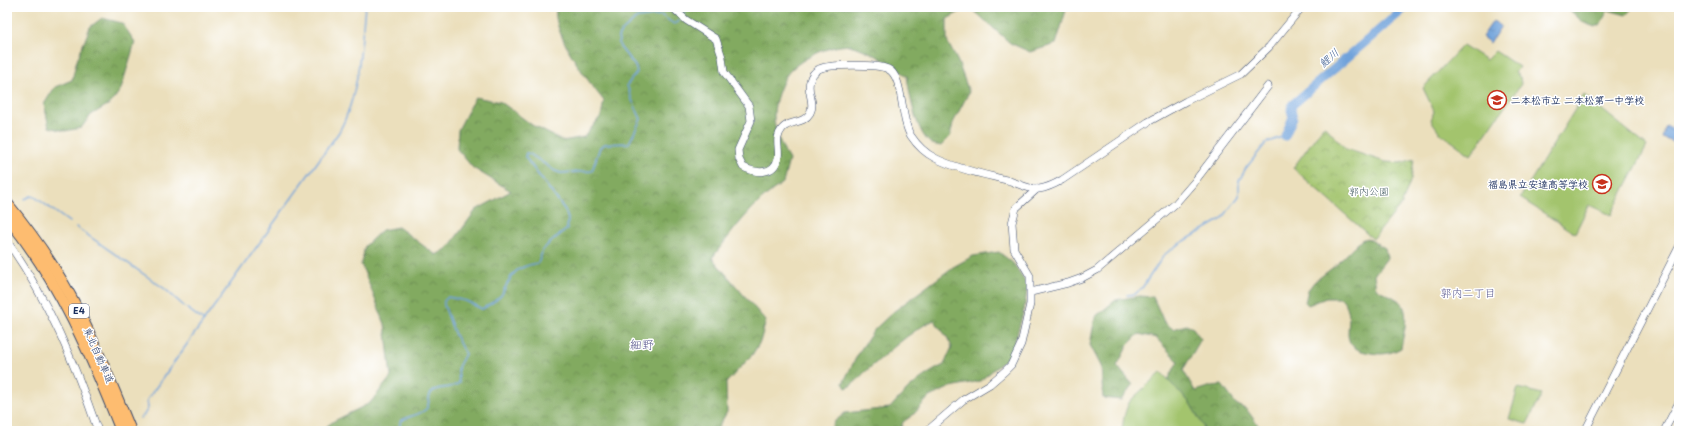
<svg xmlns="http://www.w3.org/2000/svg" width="1686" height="438" font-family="'Playpen Sans','Klee One',sans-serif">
	<defs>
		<pattern id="forest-crowns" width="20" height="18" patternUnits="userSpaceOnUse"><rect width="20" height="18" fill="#82aa60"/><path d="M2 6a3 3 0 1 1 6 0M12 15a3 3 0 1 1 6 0" fill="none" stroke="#6a8b52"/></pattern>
		<pattern id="park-crowns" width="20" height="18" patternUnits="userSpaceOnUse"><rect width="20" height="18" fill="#a3c46d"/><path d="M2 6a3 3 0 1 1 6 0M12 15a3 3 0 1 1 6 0" fill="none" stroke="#84a05d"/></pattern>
		<pattern id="water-ripples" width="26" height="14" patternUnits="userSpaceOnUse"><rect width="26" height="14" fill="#6fa2da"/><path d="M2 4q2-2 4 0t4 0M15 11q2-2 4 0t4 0" fill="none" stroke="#5a84b4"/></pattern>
	</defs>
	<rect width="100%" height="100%" fill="#fff"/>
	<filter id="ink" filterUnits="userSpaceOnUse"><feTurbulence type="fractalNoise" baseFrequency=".025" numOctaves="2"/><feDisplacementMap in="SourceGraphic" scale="8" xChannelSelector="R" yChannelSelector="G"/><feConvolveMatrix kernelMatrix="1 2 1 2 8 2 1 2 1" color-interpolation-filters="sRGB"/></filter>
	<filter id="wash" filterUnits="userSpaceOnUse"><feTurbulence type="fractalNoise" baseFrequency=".012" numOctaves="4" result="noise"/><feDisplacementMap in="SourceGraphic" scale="16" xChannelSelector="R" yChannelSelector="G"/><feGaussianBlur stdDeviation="0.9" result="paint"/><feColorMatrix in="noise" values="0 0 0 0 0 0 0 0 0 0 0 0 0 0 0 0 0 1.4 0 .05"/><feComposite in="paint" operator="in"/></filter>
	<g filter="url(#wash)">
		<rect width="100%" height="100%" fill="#ebdfbc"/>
		<g fill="#a3c46d" stroke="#5f7a66">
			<path d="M1463,45L1486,60L1495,51L1519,67L1515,73L1520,77L1521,84L1471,155L1440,133L1431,120L1434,111L1423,88Z"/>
			<path d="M1584,95L1647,146L1611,215L1589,205L1575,233L1520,198Z"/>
			<path d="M1161,372L1190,403L1204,427L1202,431H1122C1123,420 1125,410 1130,401Z"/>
			<path d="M1518,388L1542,394L1527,424L1509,419Z"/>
		</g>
		<g fill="url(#forest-crowns)" stroke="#4e6c5f">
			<path d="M556,7H969L947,19V41L958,62L969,92L953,123L950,137L941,146C938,145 934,145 932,144C916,135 909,92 907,76C892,65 870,50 853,46C834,42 796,60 786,76C782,82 776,98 775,105C771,125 780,143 789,160L783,183C753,202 733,231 712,258L766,321L760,342L752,355L726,383L727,412L716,431H320L334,421L370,403L391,377L385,324L361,264L365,246L382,230L398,227L436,255L448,248L476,210L511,191L473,168L457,149L458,130L475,97L501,102L532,125L563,141L584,137L601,116L604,101C588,81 551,33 556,7Z"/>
			<path d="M970,7H1067L1056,44L1030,52L1010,43Z"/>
			<path d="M1566,7H1634L1626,15L1608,10L1600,25L1595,27L1584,23Z"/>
			<path d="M102,18L122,23L135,42L121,89L111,103L91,115L81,128L65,131L49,127L44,104L55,87L72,80L76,63L90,27Z"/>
			<path d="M1367,238L1385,248L1387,258L1374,275L1376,288C1383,293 1391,295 1398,300C1412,310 1403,334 1401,348C1390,354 1383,355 1371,353C1329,347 1362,318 1341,298H1326L1308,305L1305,302L1308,290L1314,282L1336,265L1361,240Z"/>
			<path d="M999,252L1013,263L1028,285L1024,310L1011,355L980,381L951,387L929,397L913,415L903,422L900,431H830L834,422L845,413L890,408C906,390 922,375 944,365L952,347L947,337L934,320C908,332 887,354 865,372C859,378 854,385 846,388L843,383L859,352L874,330L893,312L953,267L973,256Z"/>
			<path d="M1139,296L1153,297L1164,322L1173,329L1186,325L1193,328L1201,339L1183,370L1195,391L1211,386L1222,385L1236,404L1247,410L1258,425V431H1203L1204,427L1190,403L1168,380L1178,361L1156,338L1139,334L1128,345L1117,366L1133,385L1121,400L1103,398L1101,366L1090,345L1095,317L1116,300Z"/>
		</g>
		<path fill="url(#park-crowns)" stroke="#5f7a66" d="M1325,126L1346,149L1385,162L1401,163L1414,159L1411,179L1402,204L1373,239L1293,168L1322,128Z"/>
		<g fill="url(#water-ripples)" stroke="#45689c">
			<path d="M1493,21L1501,26L1490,43L1482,37Z"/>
			<path d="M1666,126L1679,131V144L1662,138Z"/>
		</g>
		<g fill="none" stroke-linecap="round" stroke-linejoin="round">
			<g stroke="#6fa2da" stroke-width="1.5">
				<path d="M684,7L685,14"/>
				<path d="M25,199L31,196L35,197L69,222"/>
				<path d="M76,227L165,289L185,307L204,321"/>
				<path d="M1127,295L1135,294L1142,288L1164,255L1176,246L1222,219L1239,196V181L1246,168L1266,143L1285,136"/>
				<path d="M140,418L144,415L148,408L147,400L339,132C360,94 360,49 365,7"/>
				<path d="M400,431V422C408,415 419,416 426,409C431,404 426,394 435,390C443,386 450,390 459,383L458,367L465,354L455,335L444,305V301L448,297L466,301L482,309C487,306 499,299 502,294C512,273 515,267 538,263C540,259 541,254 543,250C546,245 561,234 567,229L568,219L565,210L525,157L526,153L530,154L555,171L561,173L592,171L600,147L605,144L629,143L641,119L632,100L627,85L637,72L635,66L620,47L618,37L621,32L637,18L661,15L674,24L679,21"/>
			</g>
			<path stroke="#6fa2da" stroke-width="9" d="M1285,136L1293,117L1291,110L1292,105L1406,7"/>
		</g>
	</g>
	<g filter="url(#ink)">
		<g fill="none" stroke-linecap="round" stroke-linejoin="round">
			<g stroke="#3a496c" stroke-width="8">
				<g id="tertiary">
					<path d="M672,7L686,20L716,39L722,57L724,72L749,106L751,121L738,150L739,159L743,167C755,173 774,176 778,158C780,148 774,139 782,129C789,120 803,125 810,113C816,102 806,92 810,81C811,76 814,72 819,69C829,64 878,64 888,69C904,76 900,120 911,136C917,145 925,153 935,158C956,169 987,175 1010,181C1019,184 1030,190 1039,189C1047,188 1055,184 1062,180L1148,122L1186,101L1241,74L1269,47L1302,7"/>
					<path d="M7,241C48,299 75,364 98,431"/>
					<path d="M1031,292L1068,283L1082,278L1097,270L1175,204L1195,181L1268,86"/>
					<path d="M927,431L963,400L990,384L1005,371L1011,365L1021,344L1030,304V276L1014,249L1012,223L1016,208L1037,189"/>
					<path d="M1585,431L1679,247"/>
					<path d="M1664,431L1679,402"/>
				</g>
			</g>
			<g stroke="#3a496c" stroke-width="12">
				<g id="motorway">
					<path d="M7,203C34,236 59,272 78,310C98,349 114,390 131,431"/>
					<path d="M7,217C59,281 91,355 121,431"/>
				</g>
			</g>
			<use href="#tertiary" stroke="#fff" stroke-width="7"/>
			<use href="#motorway" stroke="#fdbc6f" stroke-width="10"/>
		</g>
	</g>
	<defs>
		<g id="school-ring" transform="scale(1)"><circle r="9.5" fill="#fff" stroke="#c8321e" stroke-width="1.5"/><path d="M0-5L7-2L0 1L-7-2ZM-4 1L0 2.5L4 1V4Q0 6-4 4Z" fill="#c8321e"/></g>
	</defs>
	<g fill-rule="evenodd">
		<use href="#school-ring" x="1497" y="100"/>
		<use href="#school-ring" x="1602" y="184"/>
	</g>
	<g text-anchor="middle" stroke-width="3" stroke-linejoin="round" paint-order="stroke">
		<rect fill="#fff" stroke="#5f6d8e" stroke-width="1" x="69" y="304" width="20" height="14" rx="3"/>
		<g font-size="9" font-weight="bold" fill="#1b2f5e">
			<text x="79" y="314">E4</text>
		</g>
		<g font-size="10" font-weight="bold" fill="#1b2f5e" stroke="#fff" text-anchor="start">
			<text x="1511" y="104">二本松市立 二本松第一中学校</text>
			<text x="1588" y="188" text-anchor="end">福島県立安達高等学校</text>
		</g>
		<g font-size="10" fill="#445c62" stroke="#fff">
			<text x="1369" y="195">郭内公園</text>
		</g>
		<g font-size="10" fill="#1b2f5e" stroke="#fff">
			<text transform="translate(99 355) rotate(66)" y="4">東北自動車道</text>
		</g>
		<g font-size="11" font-style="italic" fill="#3d5d90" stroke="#fff">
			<text transform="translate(1329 58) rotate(-41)" y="4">鯉川</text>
		</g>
		<g font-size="11" fill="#5b5a8f" stroke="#fff">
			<text x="1468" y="297">郭内二丁目</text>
		</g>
		<g font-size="12" fill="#5b5a8f" stroke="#fff">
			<text x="642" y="349">細野</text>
		</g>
	</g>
	<rect width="1686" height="438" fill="none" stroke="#fff" stroke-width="24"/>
</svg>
